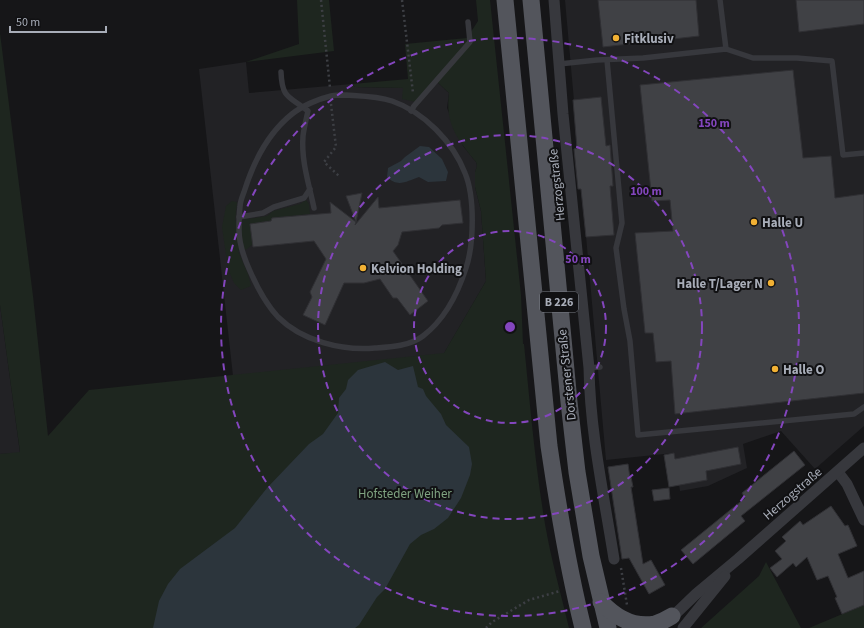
<svg xmlns="http://www.w3.org/2000/svg" width="864" height="628" font-family="'Source Sans 3',sans-serif">
	<rect width="100%" height="100%" fill="#161618"/>
	<g fill="#222225">
		<path d="M565,0H864V426L815,469L781,431L743,444L747,468L708,486L680,491L674,453L606,460Z"/>
		<path d="M246,62L249,93L352,84L355,87L403,88L434,79L449,93L447,108L463,146L476,162L477,166L475,172V187L481,211L486,281L443,355L233,376L199,69Z"/>
		<path d="M0,305L20,453L0,454Z"/>
	</g>
	<g fill="#1e261f">
		<path d="M297,0H329L334,51L246,62L299,44Z"/>
		<path d="M476,0H490L521,295L523,344H524C530,404 535,464 545,524C551,559 561,594 569,628H0V454L20,452L0,305V33L33,296L48,436L89,390L444,353L486,281L481,211L475,187V172L477,166L476,162C457,139 445,124 449,93L434,79L416,102L402,99L403,88L355,87L352,84L408,79L405,44L467,38L478,21Z"/>
		<path d="M306,200L309,204L310,214L273,218L271,221L250,224L253,244L247,249L238,251L248,274L251,286L241,290L234,283L228,269L222,227L226,206L232,201L237,202L235,221L267,216L273,211L300,204Z"/>
		<path d="M766,562L801,628H701L759,576Z"/>
		<path d="M864,605V628H809Z"/>
	</g>
	<g fill="#2c353c">
		<path d="M420,146L429,147L442,159L448,172L446,181L428,182L419,177C407,181 398,188 387,177L388,168L401,161L405,157Z"/>
		<path d="M385,362L398,370L413,366L418,387L423,389L426,396L441,414L446,425L469,447L472,464L470,475L461,498L448,518L434,529L421,535L410,544L385,589L377,597L359,625L355,628H153L159,601L168,584L180,569L235,528L267,488L309,444L323,434L338,413L339,398L346,389L348,380L358,370Z"/>
	</g>
	<g fill="#404145" stroke="#303034">
		<path d="M598,0H696L699,36L603,47Z"/>
		<path d="M796,0H864V24L799,32Z"/>
		<path d="M793,70L803,158L831,156L835,198L864,194V393L675,414L671,361L656,362L653,333H645L635,233L673,231L670,200L652,201L640,85Z"/>
		<path d="M601,97L606,146L610,145L613,186H610L614,235L586,237L581,189H578L574,149L577,148L573,100Z"/>
		<path d="M362,193L356,222L346,196Z"/>
		<path d="M378,197L379,208L460,200L463,223L442,225L439,228L402,232L398,245L393,251L428,301L410,315L397,298H393L380,279L364,283H344L325,325L303,315L312,297L310,292L326,259L314,241L253,247L250,224L271,221L272,218L331,213L330,202L356,222L355,225Z"/>
		<path d="M738,447L741,464L706,471L707,480L669,487L664,455L674,453L675,459Z"/>
		<path d="M794,451L805,465L741,516L745,521L693,564L681,550L745,498L742,493Z"/>
		<path d="M628,464L630,478L631,477L633,487H631L643,564L651,560L665,585L649,594L629,558L622,559L608,467Z"/>
		<path d="M669,488L670,499L654,501L652,490Z"/>
		<path d="M831,506L845,526L848,525L857,546L838,554L848,578L864,571V605L842,614L835,598L837,597L828,576L817,580L807,557L796,567L793,563L777,577L770,568L782,559L775,551L786,541L782,537L800,521L803,525Z"/>
	</g>
	<g fill="none" stroke-linecap="round" stroke-linejoin="round">
		<g stroke="#3d3f44" stroke-width="2.5" stroke-dasharray="2 3" stroke-linecap="butt">
			<path d="M321,0L330,88"/>
			<path d="M402,0L413,93"/>
			<path d="M331,104L336,147L324,162L339,176"/>
			<path d="M621,568L627,605"/>
			<path d="M486,628L492,622L529,600L560,591"/>
		</g>
		<g stroke="#37383d" stroke-width="5.5">
			<path d="M720,0L726,49"/>
			<path d="M607,60L622,223L616,248L624,309L630,341L638,435L854,414L864,407"/>
			<path d="M559,64L597,60L643,58L726,49L753,58H797L832,61L843,155L864,153"/>
			<path d="M281,72C282,99 289,96 308,111C306,120 304,128 303,136C301,161 309,184 314,208"/>
			<path d="M346,95C362,96 377,96 392,101C424,112 453,142 465,173C475,197 474,244 466,268C458,293 444,320 423,336C410,346 390,347 375,348C342,351 302,341 278,317C266,304 257,287 250,271C244,258 239,244 239,230C239,222 239,214 240,207C240,202 242,197 244,192C253,163 268,133 292,114C302,106 318,99 331,96C336,95 341,95 346,95Z"/>
			<path d="M411,111L414,106L470,42L468,22"/>
			<path d="M239,217L263,213L274,207L304,198L310,189"/>
			<path d="M589,368L600,367"/>
		</g>
		<g stroke="#37383d" stroke-width="11">
			<path d="M554,0L563,114L589,368C590,432 604,496 614,559"/>
			<path d="M838,472L847,484L864,520"/>
			<path d="M668,621L696,594L738,559L864,448"/>
			<path d="M683,628L725,576"/>
		</g>
		<g stroke="#53555c" stroke-width="17">
			<path d="M505,0L549,446C558,507 568,568 583,628"/>
			<path d="M531,0L569,402L577,472L591,556L608,628"/>
			<path d="M601,602C615,617 634,628 655,624C661,622 667,619 672,616"/>
		</g>
	</g>
	<g fill="none" stroke="#8446be" stroke-width="2" stroke-dasharray="7 5">
		<circle cx="510" cy="327" r="96"/>
		<circle cx="510" cy="327" r="192"/>
		<circle cx="510" cy="327" r="289"/>
	</g>
	<g fill="#f2b134" stroke="#111113" stroke-width="1.5">
		<circle cx="616" cy="38" r="4"/>
		<circle cx="754" cy="222" r="4"/>
		<circle cx="363" cy="268" r="4"/>
		<circle cx="771" cy="283" r="4"/>
		<circle cx="775" cy="369" r="4"/>
	</g>
	<g text-anchor="middle" stroke-width="4" stroke-linejoin="round" paint-order="stroke">
		<rect fill="#111113" stroke="#7b7e86" stroke-width="1" x="540" y="292" width="38" height="20" rx="3"/>
		<g font-size="12" font-weight="bold" fill="#a8adb8">
			<text x="559" y="306">B 226</text>
		</g>
		<g font-size="13" font-weight="bold" fill="#a8adb8" stroke="#111113" text-anchor="start">
			<text x="624" y="43">Fitklusiv</text>
			<text x="762" y="227">Halle U</text>
			<text x="371" y="273">Kelvion Holding</text>
			<text x="763" y="288" text-anchor="end">Halle T/Lager N</text>
			<text x="783" y="374">Halle O</text>
		</g>
		<g font-size="13" fill="#a8adb8" stroke="#111113">
			<text transform="translate(556 185) rotate(-96)" y="5">Herzogstraße</text>
			<text transform="translate(566 375) rotate(-96)" y="5">Dorstener Straße</text>
			<text transform="translate(792 493) rotate(-41)" y="5">Herzogstraße</text>
		</g>
		<g font-size="13" fill="#7fa381" stroke="#111113">
			<text x="405" y="498">Hofsteder Weiher</text>
		</g>
	</g>
	<circle cx="510" cy="327" r="6" fill="#8446be" stroke="#111113" stroke-width="2"/>
	<g font-size="12" text-anchor="middle" font-weight="bold" fill="#8446be" stroke="#111113" stroke-width="4" stroke-linejoin="round" paint-order="stroke">
		<text x="714" y="127">150 m</text>
		<text x="646" y="195">100 m</text>
		<text x="578" y="263">50 m</text>
	</g>
	<path d="M10 26v6h96v-6" fill="none" stroke="#a8adb8" stroke-width="2"/>
	<text x="16" y="26" font-size="12" fill="#a8adb8" stroke="#111113" stroke-width="3" paint-order="stroke">50 m</text>
</svg>
